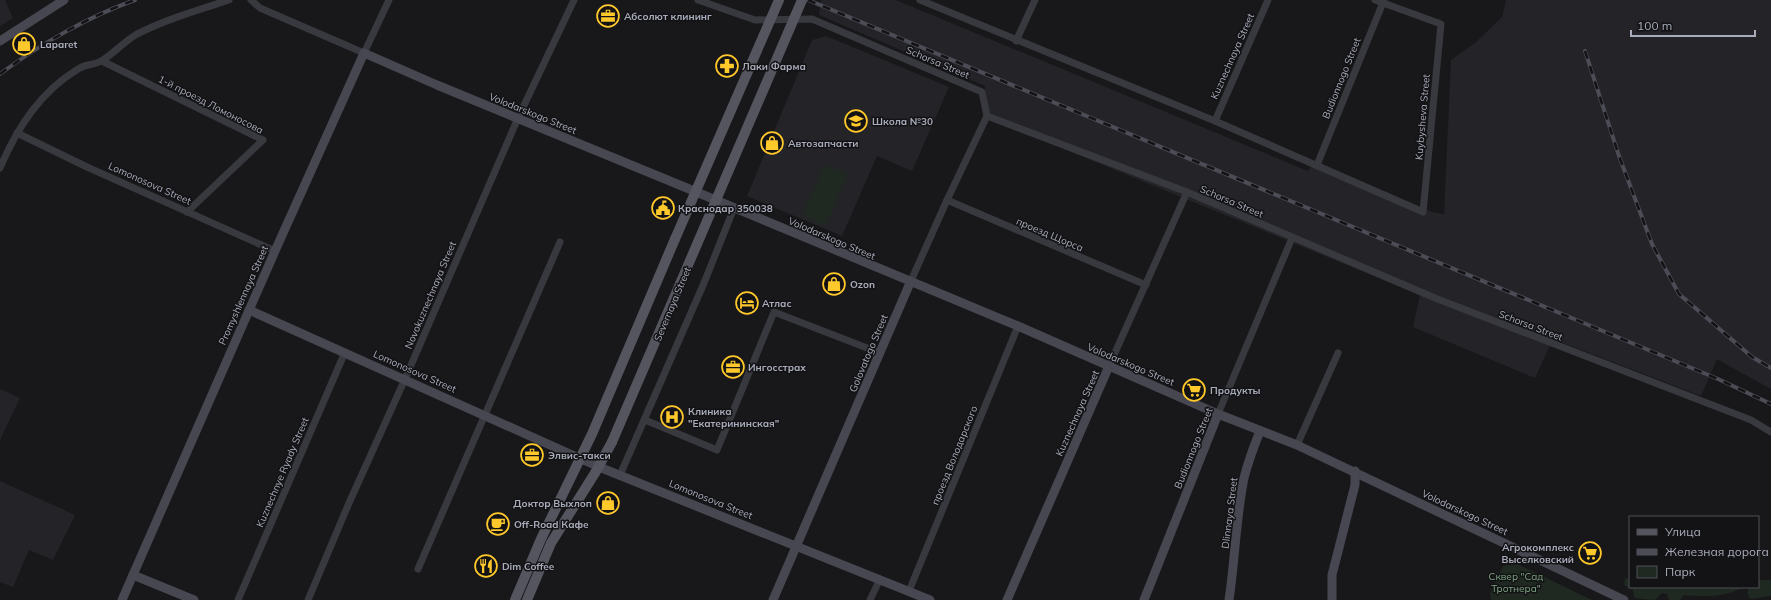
<svg xmlns="http://www.w3.org/2000/svg" width="1771" height="600" font-family="Mulish,sans-serif">
	<rect width="100%" height="100%" fill="#18181a"/>
	<g fill="#242327">
		<path d="M0,0H5L13,18L0,26Z"/>
		<path d="M821,0H896L1308,171L1315,161L1435,213L1444,214L1451,60L1475,43L1502,17L1506,0H1771V389L1717,359L1701,396L1553,339L1535,378L1413,327L1420,295L988,118L985,86L819,15Z"/>
		<path d="M826,36L949,87L912,171L877,156L842,236L747,196L812,40Z"/>
		<path d="M0,389L20,398L0,440Z"/>
		<path d="M0,481L75,515L53,560L29,550L13,587L0,582Z"/>
	</g>
	<g fill="#1f2921">
		<path d="M824,164L848,174L826,226L802,215Z"/>
		<path d="M1517,564L1592,600H1491L1490,593L1503,566Z"/>
		<path d="M1625,578L1630,579V587L1741,588C1727,597 1701,597 1684,595L1680,600H1669L1667,594L1662,593L1655,600L1634,598L1633,590L1624,585Z"/>
		<path d="M1758,580H1771V596L1750,599L1747,592L1750,587H1758Z"/>
	</g>
	<g fill="none" stroke-linecap="round" stroke-linejoin="round">
		<g stroke="#38393f" stroke-width="7">
			<path d="M251,0L260,8L364,53L389,0"/>
			<path d="M698,0L755,20L812,19L982,92L987,116"/>
			<path d="M920,0L1215,121L1423,212L1441,24L1375,0"/>
			<path d="M1016,41L1035,0"/>
			<path d="M102,61L263,140L187,212"/>
			<path d="M987,116L1187,192L1435,298L1751,420L1771,432"/>
			<path d="M1215,121L1268,0"/>
			<path d="M17,133L87,167L275,251"/>
			<path d="M1317,165L1384,0"/>
			<path d="M0,168C17,128 40,92 78,69C85,64 96,65 103,60C115,52 125,41 137,34C167,19 198,10 229,0"/>
			<path d="M947,200L1146,285"/>
			<path d="M910,283L947,200L987,116"/>
			<path d="M1109,366L1187,192"/>
			<path d="M1218,414L1292,238"/>
			<path d="M645,420L717,450L774,312L880,353"/>
			<path d="M1297,445L1338,353"/>
			<path d="M620,475L704,283L734,208"/>
			<path d="M418,569L560,242"/>
			<path d="M909,591L1018,326"/>
			<path d="M238,600L345,352"/>
			<path d="M308,600L349,503L405,379L518,118L574,0"/>
			<path d="M870,600L880,579"/>
		</g>
		<g stroke="#464750" stroke-width="9">
			<path d="M0,41L64,0"/>
			<path d="M249,310L599,467L930,600"/>
			<path d="M133,575L194,600"/>
			<path d="M122,600L275,251L364,53L437,85L682,186L1018,326L1218,414L1297,445L1624,600"/>
			<path d="M773,600L910,283"/>
			<path d="M1007,600L1109,366"/>
			<path d="M1144,600L1218,414"/>
			<path d="M1229,600C1235,560 1236,517 1244,478C1248,462 1254,446 1260,431"/>
			<path d="M1332,600V575L1355,485V471"/>
		</g>
		<g stroke="#54555f" stroke-width="10">
			<path d="M515,600L541,539L592,434L675,239"/>
			<path d="M527,600L551,543L595,473L612,442"/>
		</g>
		<g stroke="#4b4c55" stroke-width="4">
			<g id="rail">
				<path d="M808,0L1718,379L1771,404"/>
				<path d="M1585,51L1619,156L1652,244L1679,294L1752,357L1771,368"/>
				<path d="M0,74C39,45 89,16 135,0"/>
			</g>
		</g>
		<use href="#rail" stroke="#131215" stroke-width="2.5" stroke-dasharray="8" stroke-linecap="butt"/>
		<g stroke="#54555f" stroke-width="10">
			<path d="M675,239L779,0"/>
			<path d="M612,442L802,0"/>
		</g>
	</g>
	<defs>
		<g id="office-ring" transform="scale(1.15)"><circle r="9.5" fill="#131215" stroke="#ffc92b" stroke-width="1.5"/><path d="M-6-3h4V-5.5h4V-3h4V5H-6ZM-1-4.5V-3h2v-1.5ZM-6 0V1H6V0Z" fill="#ffc92b"/></g>
		<g id="shop-ring" transform="scale(1.15)"><circle r="9.5" fill="#131215" stroke="#ffc92b" stroke-width="1.5"/><path d="M-5-2.5h2.3a2.7 3.5 0 0 1 5.4 0H5L5.5 6h-11ZM-1.5-2.5h3a1.5 2.3 0 0 0-3 0Z" fill="#ffc92b"/></g>
		<g id="pharmacy-ring" transform="scale(1.15)"><circle r="9.5" fill="#131215" stroke="#ffc92b" stroke-width="1.5"/><path d="M-2-6h4v4h4v4h-4v4h-4v-4h-4v-4h4Z" fill="#ffc92b"/></g>
		<g id="school-ring" transform="scale(1.15)"><circle r="9.5" fill="#131215" stroke="#ffc92b" stroke-width="1.5"/><path d="M0-5L7-2L0 1L-7-2ZM-4 1L0 2.5L4 1V4Q0 6-4 4Z" fill="#ffc92b"/></g>
		<g id="civic-ring" transform="scale(1.15)"><circle r="9.5" fill="#131215" stroke="#ffc92b" stroke-width="1.5"/><path d="M-.6-6.5H3V-4.5H.6V-3L4-1V1h2V6H-6V1h2V-1L-.6-3ZM-1.2 2.5V6h2.4V2.5Z" fill="#ffc92b"/></g>
		<g id="hotel-ring" transform="scale(1.15)"><circle r="9.5" fill="#131215" stroke="#ffc92b" stroke-width="1.5"/><path d="M-6-4.5h1.5V1H6V5H4.5V3h-9V5H-6ZM-4 0a1.8 1.8 0 1 1 3.6 0ZM.5 0V-2.5h3Q6-2.5 6 0Z" fill="#ffc92b"/></g>
		<g id="supermarket-ring" transform="scale(1.15)"><circle r="9.5" fill="#131215" stroke="#ffc92b" stroke-width="1.5"/><path d="M-6-5.5h2.5l.6 2H6L4.5 2H-2.5L-4.4-4H-6ZM-1.5 3.2a1.3 1.3 0 1 0 .1 0ZM3 3.2a1.3 1.3 0 1 0 .1 0Z" fill="#ffc92b"/></g>
		<g id="hospital-ring" transform="scale(1.15)"><circle r="9.5" fill="#131215" stroke="#ffc92b" stroke-width="1.5"/><path d="M-5-5h3v3.5h4V-5h3V5h-3V1.5h-4V5h-3Z" fill="#ffc92b"/></g>
		<g id="cafe-ring" transform="scale(1.15)"><circle r="9.5" fill="#131215" stroke="#ffc92b" stroke-width="1.5"/><path d="M-5.5-4.5H6V0H3Q3 3.5 0 3.5H-2.5Q-5.5 3.5-5.5 0ZM3-3.2v2h1.7v-2ZM-6 4.5H4V6H-6Z" fill="#ffc92b"/></g>
		<g id="restaurant-ring" transform="scale(1.15)"><circle r="9.5" fill="#131215" stroke="#ffc92b" stroke-width="1.5"/><path d="M-5-6h1v4h1v-4h1v4h1v-4h1v5L-1.5 .5V6h-2V.5L-5-1ZM5-6V6H3V1.5H1.5Q1.5-4 5-6Z" fill="#ffc92b"/></g>
	</defs>
	<g fill-rule="evenodd">
		<use href="#office-ring" x="608" y="16"/>
		<use href="#shop-ring" x="24" y="44"/>
		<use href="#pharmacy-ring" x="727" y="66"/>
		<use href="#school-ring" x="856" y="121"/>
		<use href="#shop-ring" x="772" y="143"/>
		<use href="#civic-ring" x="663" y="208"/>
		<use href="#shop-ring" x="834" y="284"/>
		<use href="#hotel-ring" x="747" y="303"/>
		<use href="#office-ring" x="733" y="367"/>
		<use href="#supermarket-ring" x="1194" y="390"/>
		<use href="#hospital-ring" x="672" y="417"/>
		<use href="#office-ring" x="532" y="455"/>
		<use href="#shop-ring" x="608" y="503"/>
		<use href="#cafe-ring" x="498" y="524"/>
		<use href="#supermarket-ring" x="1590" y="553"/>
		<use href="#restaurant-ring" x="486" y="566"/>
	</g>
	<g text-anchor="middle" stroke-width="3" stroke-linejoin="round" paint-order="stroke">
		<g font-size="10" font-weight="bold" fill="#a9adbb" stroke="#131215" text-anchor="start">
			<text x="624" y="20">Абсолют клининг</text>
			<text x="40" y="48">Laparet</text>
			<text x="742" y="70">Лаки Фарма</text>
			<text x="872" y="125">Школа №30</text>
			<text x="788" y="147">Автозапчасти</text>
			<text x="678" y="212">Краснодар 350038</text>
			<text x="850" y="288">Ozon</text>
			<text x="762" y="307">Атлас</text>
			<text x="748" y="371">Ингосстрах</text>
			<text x="1210" y="394">Продукты</text>
			<text x="688" y="415">Клиника<tspan x="688" dy="12">"Екатерининская"</tspan></text>
			<text x="548" y="459">Элвис-такси</text>
			<text x="592" y="507" text-anchor="end">Доктор Выхлоп</text>
			<text x="514" y="528">Off-Road Кафе</text>
			<text x="1574" y="551" text-anchor="end">Агрокомплекс<tspan x="1574" dy="12">Выселковский</tspan></text>
			<text x="502" y="570">Dim Coffee</text>
		</g>
		<g font-size="10" fill="#a9adbb" stroke="#131215">
			<text transform="translate(1232 56) rotate(-66)" y="4">Kuznechnaya Street</text>
			<text transform="translate(938 62) rotate(23)" y="4">Schorsa Street</text>
			<text transform="translate(1341 78) rotate(-68)" y="4">Budionnogo Street</text>
			<text transform="translate(211 104) rotate(27)" y="4">1-й проезд Ломоносова</text>
			<text transform="translate(533 113) rotate(22)" y="4">Volodarskogo Street</text>
			<text transform="translate(1422 117) rotate(-85)" y="4">Kuybysheva Street</text>
			<text transform="translate(150 183) rotate(24)" y="4">Lomonosova Street</text>
			<text transform="translate(1232 201) rotate(23)" y="4">Schorsa Street</text>
			<text transform="translate(1050 234) rotate(23)" y="4">проезд Щорса</text>
			<text transform="translate(832 238) rotate(23)" y="4">Volodarskogo Street</text>
			<text transform="translate(243 295) rotate(-66)" y="4">Promyshlennaya Street</text>
			<text transform="translate(430 295) rotate(-67)" y="4">Novokuznechnaya Street</text>
			<text transform="translate(672 304) rotate(-67)" y="4">Severnaya Street</text>
			<text transform="translate(1531 325) rotate(21)" y="4">Schorsa Street</text>
			<text transform="translate(868 353) rotate(-67)" y="4">Golovatogo Street</text>
			<text transform="translate(1131 364) rotate(23)" y="4">Volodarskogo Street</text>
			<text transform="translate(415 371) rotate(24)" y="4">Lomonosova Street</text>
			<text transform="translate(1077 413) rotate(-66)" y="4">Kuznechnaya Street</text>
			<text transform="translate(1193 448) rotate(-68)" y="4">Budionnogo Street</text>
			<text transform="translate(954 455) rotate(-68)" y="4">проезд Володарского</text>
			<text transform="translate(282 472) rotate(-67)" y="4">Kuznechnye Ryady Street</text>
			<text transform="translate(711 499) rotate(22)" y="4">Lomonosova Street</text>
			<text transform="translate(1465 512) rotate(25)" y="4">Volodarskogo Street</text>
			<text transform="translate(1229 513) rotate(-83)" y="4">Dlinnaya Street</text>
		</g>
		<g font-size="10" fill="#7ea884" stroke="#131215">
			<text x="1516" y="580">Сквер "Сад<tspan x="1516" dy="12">Тротнера"</tspan></text>
		</g>
	</g>
	<rect x="1629" y="516" width="130" height="72" fill="#131215" stroke="#4f5057"/>
	<rect x="1637" y="529" width="20" height="6" fill="#54555f" stroke="#4f5057"/>
	<text x="1665" y="536" font-size="12" fill="#a9adbb">Улица</text>
	<rect x="1637" y="549" width="20" height="6" fill="#4b4c55" stroke="#4f5057"/>
	<text x="1665" y="556" font-size="12" fill="#a9adbb">Железная дорога</text>
	<rect x="1637" y="566" width="20" height="12" fill="#1f2921" stroke="#4f5057"/>
	<text x="1665" y="576" font-size="12" fill="#a9adbb">Парк</text>
	<path d="M1631 30v6h124v-6" fill="none" stroke="#a9adbb" stroke-width="2"/>
	<text x="1637" y="30" font-size="12" fill="#a9adbb" stroke="#131215" stroke-width="3" paint-order="stroke">100 m</text>
</svg>
